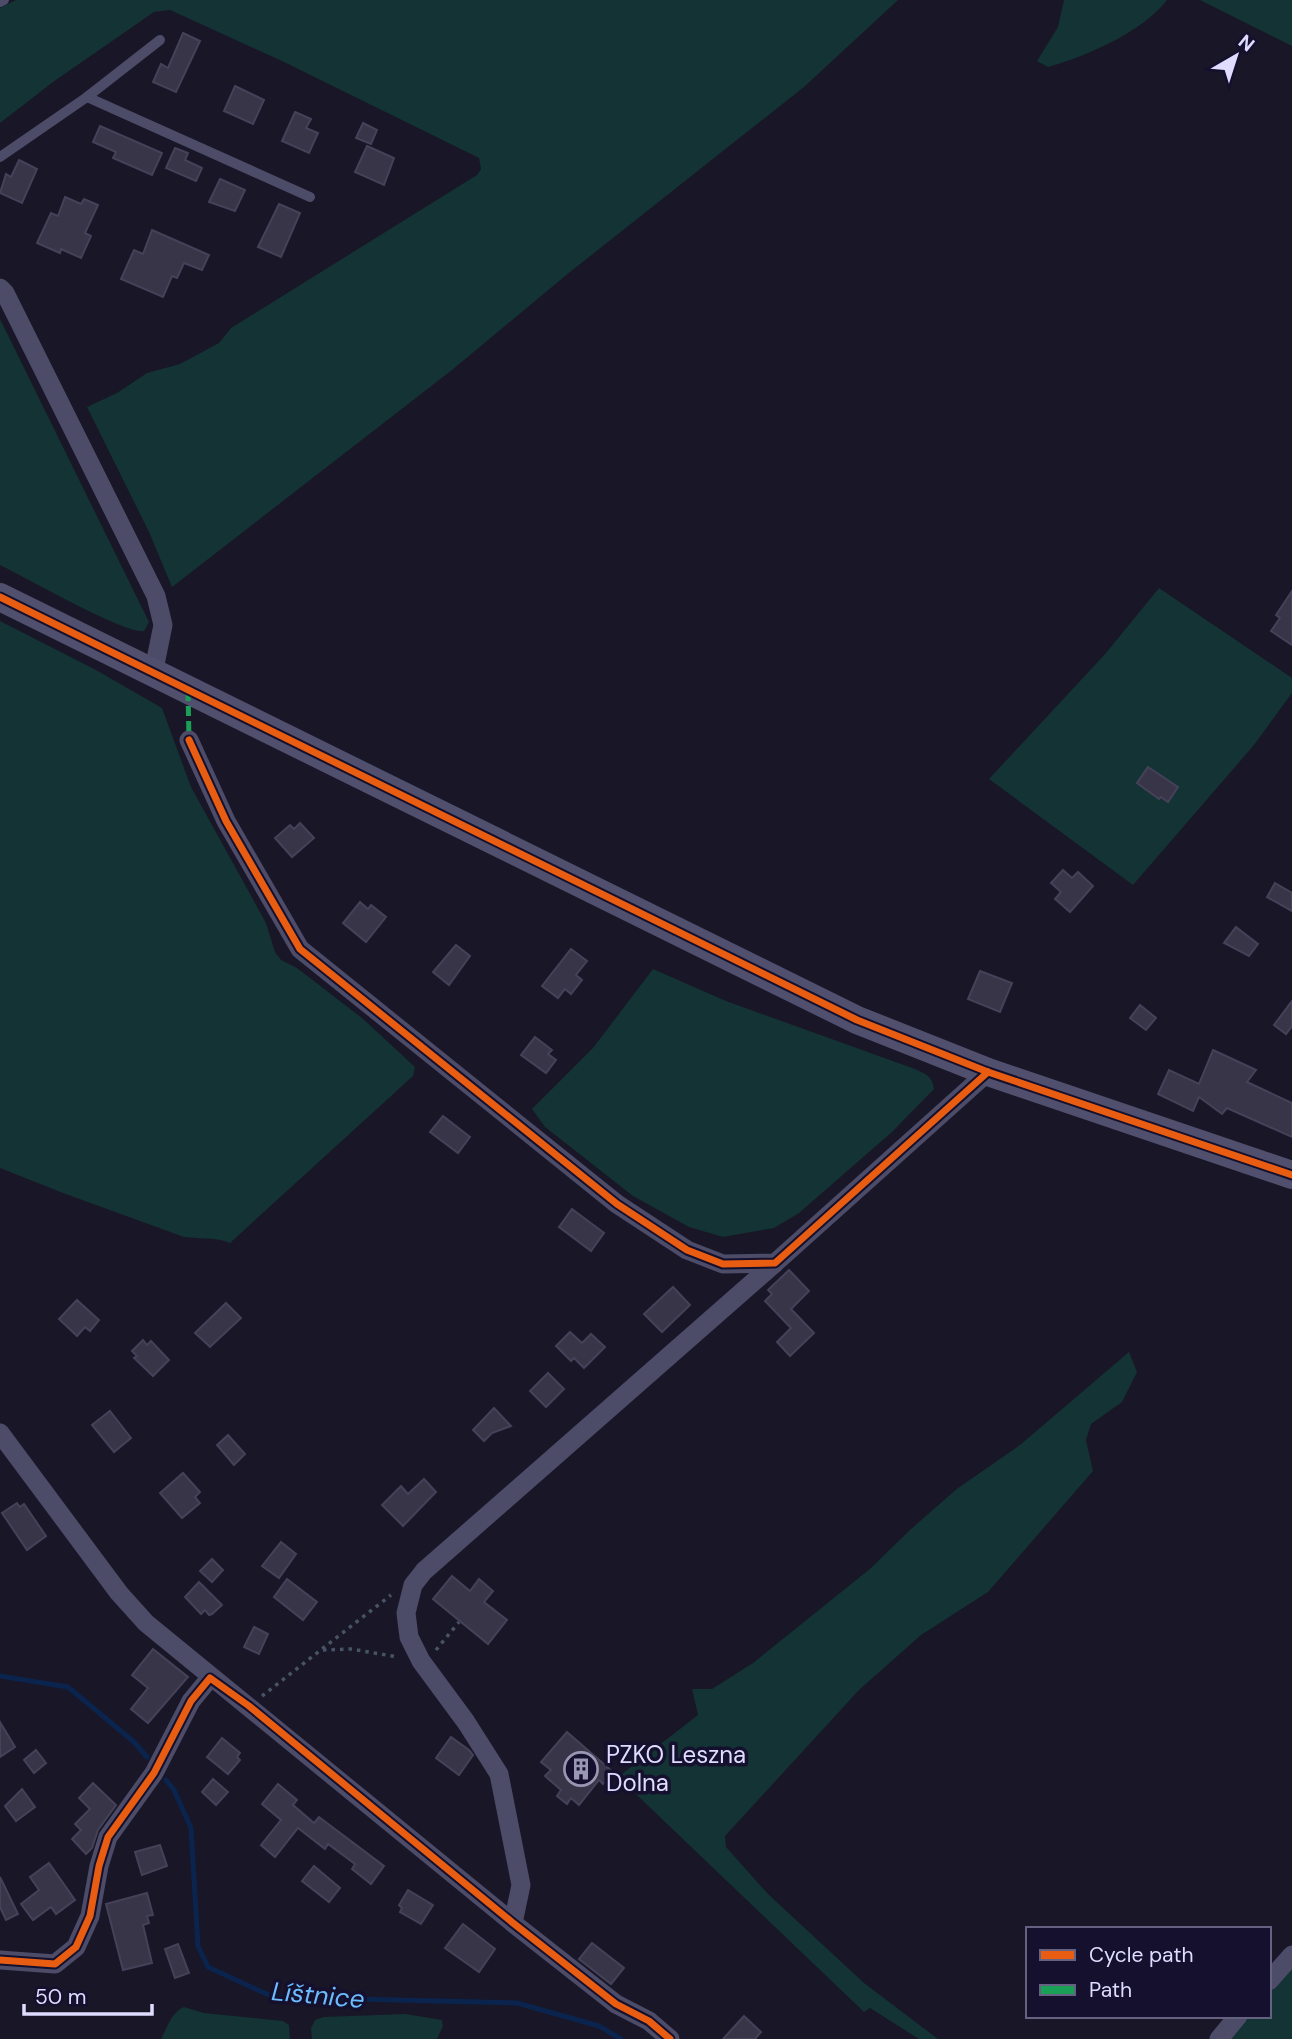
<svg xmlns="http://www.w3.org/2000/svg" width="1292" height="2039" font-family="'DM Sans',sans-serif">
	<rect width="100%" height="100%" fill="#191627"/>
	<g fill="#133334">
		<path d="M16,0H898L804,87L570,272L452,370L172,587L149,532L87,407L117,393L147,373L180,364L219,343L231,328L477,175L481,169L479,158L282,61L170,10L154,12L53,82L0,123V8Z"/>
		<path d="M1064,0H1167C1144,31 1085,57 1048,67L1037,61L1058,27Z"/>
		<path d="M1200,0H1292V46Z"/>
		<path d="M0,319L149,622L144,631C126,635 23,576 0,565Z"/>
		<path d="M1159,588L1292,678V693L1254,745L1133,885L989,779L1106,653Z"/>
		<path d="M0,621L96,670L162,708L191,787L266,923L275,952L281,960L297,968L362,1018L415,1067L413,1076L230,1243C215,1237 201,1239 184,1237L63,1193L0,1168Z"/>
		<path d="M653,969L726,1001L915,1069C926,1074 932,1076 934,1089L892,1132L799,1213L774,1228L723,1237L689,1227L633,1196L545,1127L532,1109L593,1048Z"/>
		<path d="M1129,1352L1137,1372L1122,1402L1091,1424L1086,1440L1093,1471L988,1592L921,1635L859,1690L725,1836L726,1847L768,1894L864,1983L938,2039H919L870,2008L864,2012L618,1777L698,1715L692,1689H712L753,1663L871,1568L911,1529L958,1488L1020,1445Z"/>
		<path d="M1292,1966V2039H1228L1248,2016H1269V1992Z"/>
		<path d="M184,2007L204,2013L283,2021L289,2025L290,2039H161C167,2028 172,2011 184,2007Z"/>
		<path d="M405,2014L442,2020L443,2026L437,2039H312L311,2028L315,2020L324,2017Z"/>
	</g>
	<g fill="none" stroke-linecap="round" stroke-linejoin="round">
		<g stroke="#0a244e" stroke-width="5">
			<path d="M0,1676L68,1687L134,1742L147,1757"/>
			<path d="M166,1780L174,1790L191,1828L198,1946L208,1967L273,1997L517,2003L599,2026L621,2039"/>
		</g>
	</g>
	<g fill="#383548" stroke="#454159" stroke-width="2">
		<path d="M183,33L200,41L176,92L153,82L161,64L168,68Z"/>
		<path d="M235,86L264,100L253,124L224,111Z"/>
		<path d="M295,112L311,119L306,128L318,133L309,153L282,141Z"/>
		<path d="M363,123L377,130L371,144L356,138Z"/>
		<path d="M100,126L162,153L152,175L113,158L116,152L93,142Z"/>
		<path d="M367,146L394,158L384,185L355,172Z"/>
		<path d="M175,148L188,153L185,160L202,168L196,181L166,168Z"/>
		<path d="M19,160L37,169L22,203L0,193L6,174L11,177Z"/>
		<path d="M220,179L245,190L235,211L209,202Z"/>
		<path d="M65,197L81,204L84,199L98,205L85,233L91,236L81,258L61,249L60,253L37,243L51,213L58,216Z"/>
		<path d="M279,204L300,213L281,257L258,247Z"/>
		<path d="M152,230L209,255L202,270L184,263L177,278L172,276L163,297L121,279L134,250L143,254Z"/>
		<path d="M1292,591V645L1271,631L1280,618L1276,615Z"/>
		<path d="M1148,767L1178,787L1168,802L1161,797L1159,799L1137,783Z"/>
		<path d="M300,823L314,838L292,857L275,838L290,825L294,829Z"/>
		<path d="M1063,870L1072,878L1078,872L1093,886L1070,912L1055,899L1061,892L1051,883Z"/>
		<path d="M1275,883L1292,893V911L1267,897Z"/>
		<path d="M360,902L368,909L371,905L386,917L366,942L343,923Z"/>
		<path d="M1236,927L1258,944L1249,956L1224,943Z"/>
		<path d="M456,945L470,956L449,985L433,972Z"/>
		<path d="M571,949L587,961L576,975L582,980L571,994L565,989L558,998L542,986Z"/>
		<path d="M980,971L1012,983L1000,1012L968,999Z"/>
		<path d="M1292,1001V1026L1286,1034L1274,1025Z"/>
		<path d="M1140,1005L1156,1018L1146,1030L1130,1018Z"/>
		<path d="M535,1037L552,1050L548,1054L556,1060L546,1073L521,1055Z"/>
		<path d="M1213,1050L1256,1070L1247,1082L1292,1103V1137L1227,1108L1222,1114L1199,1097L1193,1111L1158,1094L1169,1070L1199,1084Z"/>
		<path d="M443,1116L470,1137L458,1153L430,1132Z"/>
		<path d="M572,1209L604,1233L591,1251L559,1227Z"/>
		<path d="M789,1270L809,1291L791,1309L814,1333L790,1356L777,1342L791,1328L765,1301L772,1294L768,1290Z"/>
		<path d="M673,1287L690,1305L662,1332L644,1314Z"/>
		<path d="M77,1300L99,1320L90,1331L85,1327L77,1336L59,1319Z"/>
		<path d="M226,1303L241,1318L210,1347L195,1333Z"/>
		<path d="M570,1332L582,1343L591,1334L605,1347L584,1368L574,1358L571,1361L556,1346Z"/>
		<path d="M143,1340L147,1345L151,1341L169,1360L153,1376L134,1358L137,1356L132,1351Z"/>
		<path d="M548,1373L564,1389L546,1407L530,1391Z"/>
		<path d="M494,1408L511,1426L492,1433L484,1441L473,1430Z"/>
		<path d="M110,1411L131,1438L114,1452L92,1425Z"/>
		<path d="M228,1435L245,1454L234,1465L217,1445Z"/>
		<path d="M183,1473L200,1492L195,1497L200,1503L182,1518L160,1493Z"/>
		<path d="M424,1479L436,1492L403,1526L382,1505L401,1486L408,1494Z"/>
		<path d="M17,1503L20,1507L24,1504L46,1536L27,1550L2,1513Z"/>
		<path d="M281,1542L296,1554L279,1578L262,1566Z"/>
		<path d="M212,1559L223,1570L212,1582L200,1571Z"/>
		<path d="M452,1576L470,1591L479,1579L493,1591L484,1602L507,1620L488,1644L433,1599Z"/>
		<path d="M287,1579L317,1602L303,1620L274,1597Z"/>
		<path d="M199,1582L222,1605L212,1614L209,1615L205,1610L201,1614L185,1597Z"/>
		<path d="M254,1627L268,1634L259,1654L244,1647Z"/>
		<path d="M153,1649L188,1677L148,1723L131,1709L148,1688L132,1675Z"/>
		<path d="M0,1722L15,1747L0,1757Z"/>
		<path d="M567,1732L613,1772L603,1784L599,1780L579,1805L571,1798L567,1804L557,1796L561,1790L545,1776L551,1770L541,1762Z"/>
		<path d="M451,1737L469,1750L473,1755L459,1775L436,1758Z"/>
		<path d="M222,1738L240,1753L237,1757L240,1760L228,1774L207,1757Z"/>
		<path d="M36,1750L46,1763L34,1773L24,1760Z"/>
		<path d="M213,1779L228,1792L216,1805L202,1792Z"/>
		<path d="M93,1783L116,1805L98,1830L92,1848L86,1854L72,1839L81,1830L75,1824L90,1809L79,1798Z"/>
		<path d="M278,1784L297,1800L293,1805L314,1823L319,1817L384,1866L371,1884L352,1869L355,1864L351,1861L328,1844L325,1849L298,1828L275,1857L261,1845L281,1820L262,1804Z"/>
		<path d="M22,1789L35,1807L16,1821L5,1806Z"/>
		<path d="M160,1845L167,1866L142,1875L135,1852Z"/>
		<path d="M49,1863L75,1900L56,1914L51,1907L33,1920L21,1904L39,1890L30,1877Z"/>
		<path d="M314,1866L340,1888L329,1902L302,1881Z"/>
		<path d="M0,1877L18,1914L6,1920L0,1907Z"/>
		<path d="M408,1890L433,1905L421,1924L400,1912L402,1908L399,1905Z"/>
		<path d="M147,1893L153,1915L147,1916L149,1923L143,1925L152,1963L123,1970L106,1904Z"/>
		<path d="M463,1924L495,1949L479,1972L445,1948Z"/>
		<path d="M592,1943L624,1968L611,1984L579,1959Z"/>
		<path d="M178,1944L189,1973L175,1978L165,1949Z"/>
		<path d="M744,2016L761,2032L755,2039H723Z"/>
	</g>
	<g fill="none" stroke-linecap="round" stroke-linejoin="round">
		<g stroke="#465465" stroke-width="3.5" stroke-dasharray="3.5 5" stroke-linecap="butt">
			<path d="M323,1650L351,1649L398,1657"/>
			<path d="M436,1650L459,1622"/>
			<path d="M262,1696L391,1595"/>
		</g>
		<g stroke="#4c4b68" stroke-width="10">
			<path d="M0,2L4,0"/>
			<path d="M87,97L310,197"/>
			<path d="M0,157L87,97L160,40"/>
		</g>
		<g stroke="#4c4b68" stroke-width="19">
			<path d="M0,288L5,293L156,596L163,625L153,674"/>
			<path d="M189,740L226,821L300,949L617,1204L687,1250L723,1264L775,1263L988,1072"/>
			<path d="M0,1433L119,1593L146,1623L513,1923L616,2004L649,2021L670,2039"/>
			<path d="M513,1923L521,1885L499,1774L466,1722L421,1661L409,1637L406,1613L413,1585L424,1571L775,1263"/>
			<path d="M0,1960L55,1964L76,1947L90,1916L99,1866L108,1837L154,1773L191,1701L210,1678"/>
			<path d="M1269,1981L1292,1955"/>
			<path d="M1219,2039L1238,2016"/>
		</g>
		<path stroke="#504f6d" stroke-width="28" d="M0,597L857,1020L988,1072L1292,1175"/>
		<path stroke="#1a9f57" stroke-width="5" stroke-dasharray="10 5" stroke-linecap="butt" d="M188,691L189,740"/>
		<g stroke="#14102d" stroke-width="11">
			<g id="cycleway">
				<path d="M0,597L857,1020L988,1072L1292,1175"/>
				<path d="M189,740L226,821L300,949L617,1204L687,1250L723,1264L775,1263L988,1072"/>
				<path d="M0,1960L55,1964L76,1947L90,1916L99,1866L108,1837L154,1773L191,1701L210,1678L249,1706L513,1923L616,2004L649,2021L670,2039"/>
			</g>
		</g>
		<use href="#cycleway" stroke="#e95d12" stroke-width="7"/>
	</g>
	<defs>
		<g id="building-ring" transform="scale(1.75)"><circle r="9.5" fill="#14102d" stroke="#9a97b3" stroke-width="1.5"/><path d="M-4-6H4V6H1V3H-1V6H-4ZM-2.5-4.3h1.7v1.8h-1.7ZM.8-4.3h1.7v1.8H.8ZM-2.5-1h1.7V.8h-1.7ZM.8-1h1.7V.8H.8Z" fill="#9a97b3"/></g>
	</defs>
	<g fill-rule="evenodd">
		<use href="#building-ring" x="581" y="1769"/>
	</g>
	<g text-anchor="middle" stroke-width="7" stroke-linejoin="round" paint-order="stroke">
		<g font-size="24" fill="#dfdcff" stroke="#14102d" text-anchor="start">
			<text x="606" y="1763">PZKO Leszna<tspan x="606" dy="28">Dolna</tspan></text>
		</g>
		<g font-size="26" font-style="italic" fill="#6abcff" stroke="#14102d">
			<text transform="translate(318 1995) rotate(5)" y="9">Líštnice</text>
		</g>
	</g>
	<rect x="1026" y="1927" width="245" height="91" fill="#14102d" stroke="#656281" stroke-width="2"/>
	<rect x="1040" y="1950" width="35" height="10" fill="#e95d12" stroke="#656281" stroke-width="2"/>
	<text x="1089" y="1962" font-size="21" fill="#dfdcff">Cycle path</text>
	<rect x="1040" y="1985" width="35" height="10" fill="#1a9f57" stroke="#656281" stroke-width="2"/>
	<text x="1089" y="1997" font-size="21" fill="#dfdcff">Path</text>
	<g transform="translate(1236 56) rotate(39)" stroke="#14102d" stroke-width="5" paint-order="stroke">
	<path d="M0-5L12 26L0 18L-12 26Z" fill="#dfdcff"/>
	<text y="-10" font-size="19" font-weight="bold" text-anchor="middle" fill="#dfdcff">N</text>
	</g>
	<path d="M24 2004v10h128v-10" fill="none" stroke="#dfdcff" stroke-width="3.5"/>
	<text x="35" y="2004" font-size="21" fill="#dfdcff" stroke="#14102d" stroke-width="5" paint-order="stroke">50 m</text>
</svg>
